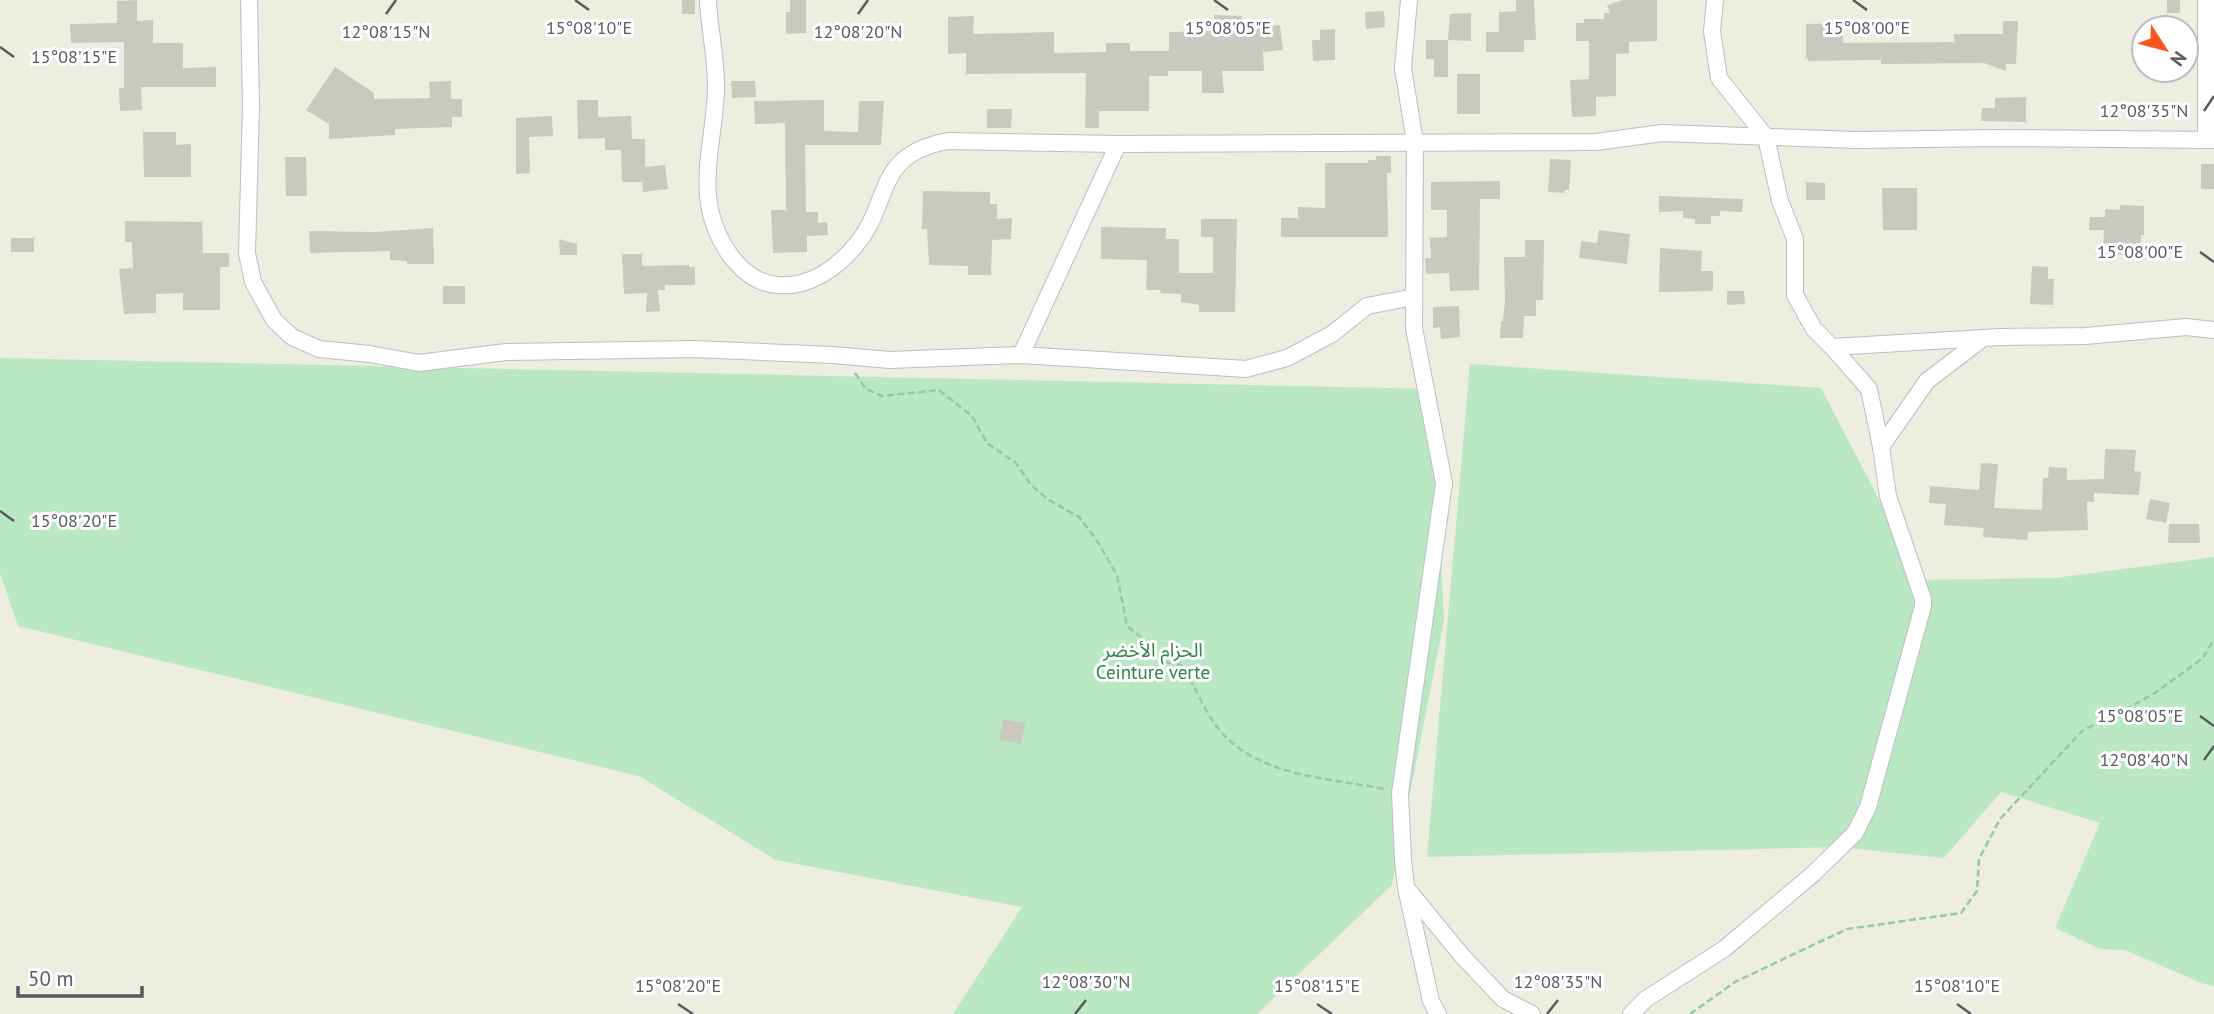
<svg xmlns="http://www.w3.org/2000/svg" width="2214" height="1014" font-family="'PT Sans','Noto Sans Arabic',sans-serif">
	<rect width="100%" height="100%" fill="#edede0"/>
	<g fill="#bae8c2">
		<path d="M0,358L1433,389L1444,620L1392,885L1257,1014H953L1022,907L776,860L639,776L18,626L0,573Z"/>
		<path d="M1470,364L1821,388L1921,580L2055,578L2214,557V986L2204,984L2125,950L2100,949L2055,928L2100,823L2001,792L1944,858L1839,847L1427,857Z"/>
	</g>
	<g fill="#cac9bf">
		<path d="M137,0V21L153,20V43H183V68L216,67V87H141L142,110L120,111L119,88H124V42L71,43L70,24L117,23V1Z"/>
		<rect x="682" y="0" width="13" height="14"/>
		<path d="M790,0H806V33L786,34V12H790Z"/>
		<path d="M1516,0H1534L1536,40H1524V52H1486V32H1499V12L1516,11Z"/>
		<path d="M1623,0H1657V41L1629,42V53L1616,54V96L1596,97V116L1572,117L1570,80L1589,79V41H1576V23H1584V19H1604V13H1610L1607,5Z"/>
		<rect x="2167" y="0" width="13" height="13"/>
		<path d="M1384,11L1385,27L1366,29L1365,12Z"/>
		<path d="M1471,13V41L1448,40L1450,14Z"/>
		<path d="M1214,15L1242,16V29L1280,25L1283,50L1263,52L1264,71H1222L1224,93H1202V71H1168V76H1149V111H1099V128H1085L1086,73L966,74V53L948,54V17L974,16L973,34L1054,32V53L1106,52V43H1130V51H1169V32L1214,31Z"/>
		<path d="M2003,21H2018L2016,64H2006V71L1984,63L1881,64V60L1808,61V58H1806V24L1843,23V43L1954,42V34H2003Z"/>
		<path d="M1335,29V60L1313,61L1312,40H1320V30Z"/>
		<path d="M1426,40H1448V77H1434V59H1426Z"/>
		<path d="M335,67L374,93V99L430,98L429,82L451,81V99H462V117H452V127L395,129V135L329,139V124L306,110Z"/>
		<rect x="1457" y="74" width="23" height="40"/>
		<path d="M731,81H755L756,97L732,98Z"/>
		<path d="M2026,97V122L1981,121L1982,108H1995V98Z"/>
		<path d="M577,100H598V117L631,116L632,139H645V167L665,165L668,189L643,192L642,182H622L621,150H605V138L578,139Z"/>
		<path d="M824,100V131L858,132L859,101H884L881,145H805L806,212H818V223L827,222L828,235L807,236V252L773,253L771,210H786L785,123L755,124L754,101Z"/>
		<path d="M987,109H1012L1011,128H987Z"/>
		<path d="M552,116L553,136L529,137L530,173L516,174V118Z"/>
		<path d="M143,132H176V145L191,144V177H144Z"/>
		<path d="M1376,156H1391V173H1387L1388,237H1281V218H1298V207L1325,208V163H1368V160H1376Z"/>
		<path d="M285,157H306L307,196H286Z"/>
		<path d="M1550,159L1571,160L1569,190H1565L1564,193L1548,192Z"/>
		<rect x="2201" y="164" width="13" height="25"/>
		<path d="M1500,181V199H1480L1479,290L1450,291L1449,273L1426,274L1425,258H1431L1430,238L1447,237V210H1431V182Z"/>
		<path d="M1806,182L1825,183V200H1806Z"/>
		<path d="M1882,188H1917V230H1883Z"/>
		<path d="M923,191L990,192V204H997V219L1012,218L1011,239L992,240L991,275H968V266L929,265L927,229H922Z"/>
		<path d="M1659,196L1743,199L1742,212L1720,211V216H1711V224H1695V219L1683,218V211L1659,212Z"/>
		<path d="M2120,205L2144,206V235H2141L2140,255L2103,254L2104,230H2089L2090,217H2105V209L2120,210Z"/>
		<path d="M1201,219H1237L1235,312H1199V305L1181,302V294L1160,293L1161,290H1146L1147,260L1101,259V227L1166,228V239H1179V273H1213V237H1201Z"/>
		<path d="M125,221L202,222L203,253H229V267H220V310H183V293L156,294V313L124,314L119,269L133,268L132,242H125Z"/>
		<path d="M433,228L434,264H407V261L390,260V251L310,253L309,231L374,232Z"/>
		<path d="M1599,230L1630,234L1627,264L1579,258L1581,241L1597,243Z"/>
		<rect x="11" y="238" width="23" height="14"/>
		<path d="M559,239L577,244V255H560Z"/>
		<path d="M1525,240H1544L1543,300H1536V316H1524L1523,338H1500L1501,321H1503L1505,302L1504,257H1525Z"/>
		<path d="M1660,248L1702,251L1701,271H1713V291L1659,292Z"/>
		<path d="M622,254H642V266L689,265V267H695V285H665V290H658L660,311L646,312L647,293L624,294Z"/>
		<path d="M2032,266L2048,267V279H2054L2053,305L2030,304Z"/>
		<rect x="443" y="286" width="22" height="18"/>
		<path d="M1727,291H1744L1745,304L1727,305Z"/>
		<path d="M1459,306L1460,337L1441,339L1440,327L1433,328V307Z"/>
		<path d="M2105,449L2136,450L2134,471L2141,472L2139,495L2094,493V502H2087L2088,530L2028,532L2027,540L1983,537L1984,528L1944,525L1946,504L1929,503L1930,486L1979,490L1981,463L1998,464L1994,508L2042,510L2043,478H2048L2049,467L2067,468V480L2104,479Z"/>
		<path d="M2150,499L2170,503L2166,523L2146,519Z"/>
		<path d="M2169,524H2199L2200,543H2168Z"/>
		<path d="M1003,719L1025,723L1021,744L999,740Z"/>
	</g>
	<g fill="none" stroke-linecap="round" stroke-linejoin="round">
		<g stroke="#bdbec5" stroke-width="18">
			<g id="street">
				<path d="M249,0L251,106L247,253L253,282L274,320L292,337L319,349L370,354L419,363L506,352L694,349L833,355L890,360L1021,355L1246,369L1287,358L1332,334L1367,306L1414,297"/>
				<path d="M708,0C709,30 717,59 716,90C714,149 691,200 730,255C742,271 757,284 778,285C808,288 836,269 855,246C893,202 872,155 948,141L1118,144L1596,142L1662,133L1858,140L1997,138L2214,140"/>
				<path d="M1409,0L1403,68L1415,142L1414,328L1444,483L1400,793L1403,860L1406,888L1431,1001L1438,1014"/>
				<path d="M1715,0L1712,31L1719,78L1766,137L1780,201L1795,239V295L1814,329L1832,347"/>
				<path d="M2206,0V140"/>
				<path d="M1021,355L1118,144"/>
				<path d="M1881,447L1927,381L1982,339"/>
				<path d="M1408,890L1463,957L1503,999L1532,1014"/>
				<path d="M1631,1014L1646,999L1724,949L1813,874L1855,833L1868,807L1923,606V599L1888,496L1881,447L1869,389L1832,347L2001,337L2085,336L2186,327L2214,330"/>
			</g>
		</g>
		<g stroke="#93c9ac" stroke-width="2.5" stroke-dasharray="7 3.5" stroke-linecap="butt">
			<path d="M855,373L866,389L882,396L939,390L972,416L987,443L1016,463L1031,485L1049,500L1079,517L1096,539L1117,575L1127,626L1149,644L1164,662L1181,665C1197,687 1204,714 1223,734C1262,777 1331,778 1384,789"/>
			<path d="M1690,1014L1735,982L1847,929L1961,913L1977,891L1979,859L2000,819L2083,730L2112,717L2155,693L2203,658L2214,639"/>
		</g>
		<use href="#street" stroke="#fff" stroke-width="16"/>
	</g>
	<path fill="none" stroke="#595b62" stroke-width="2.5" d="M575,0L589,10M1214,0L1228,10M1853,0L1867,10M386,14L396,0M858,14L868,0M0,47L14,57M2204,111L2214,96M2200,252L2214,262M0,511L14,521M2200,716L2214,726M2204,760L2214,746M678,1004L693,1014M1317,1004L1332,1014M1957,1004L1971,1014M1075,1014L1086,1000M1547,1014L1558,1000"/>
	<g text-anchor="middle" stroke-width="6" stroke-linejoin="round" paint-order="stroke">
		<g font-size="19" fill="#2e8542" stroke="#fff">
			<text x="1153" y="657">الحزام الأخضر<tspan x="1153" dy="22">Ceinture verte</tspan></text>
		</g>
	</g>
	<g font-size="18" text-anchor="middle" fill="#595b62" stroke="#fff" stroke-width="6" stroke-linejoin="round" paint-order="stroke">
		<text x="1228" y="34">15°08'05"E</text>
		<text x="589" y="34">15°08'10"E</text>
		<text x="1867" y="34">15°08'00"E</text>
		<text x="858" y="38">12°08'20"N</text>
		<text x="386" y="38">12°08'15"N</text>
		<text x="74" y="63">15°08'15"E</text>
		<text x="2144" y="117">12°08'35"N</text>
		<text x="2140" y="258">15°08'00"E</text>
		<text x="74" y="527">15°08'20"E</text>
		<text x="2140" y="722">15°08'05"E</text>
		<text x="2144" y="766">12°08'40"N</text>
		<text x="1086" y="988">12°08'30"N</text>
		<text x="1558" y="988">12°08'35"N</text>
		<text x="678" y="992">15°08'20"E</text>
		<text x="1317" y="992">15°08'15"E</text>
		<text x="1957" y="992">15°08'10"E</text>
	</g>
	<g transform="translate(2165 49) rotate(126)"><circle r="33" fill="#ffffff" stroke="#bdbdc0" stroke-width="2"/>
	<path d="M0-5L12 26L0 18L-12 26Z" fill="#f7571c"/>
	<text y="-10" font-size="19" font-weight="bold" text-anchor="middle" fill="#595b62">N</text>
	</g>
	<path d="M18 986v10h124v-10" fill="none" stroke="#595b62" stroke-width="3.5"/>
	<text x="28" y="986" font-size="21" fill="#595b62" stroke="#ffffff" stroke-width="5" paint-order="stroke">50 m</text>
</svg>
